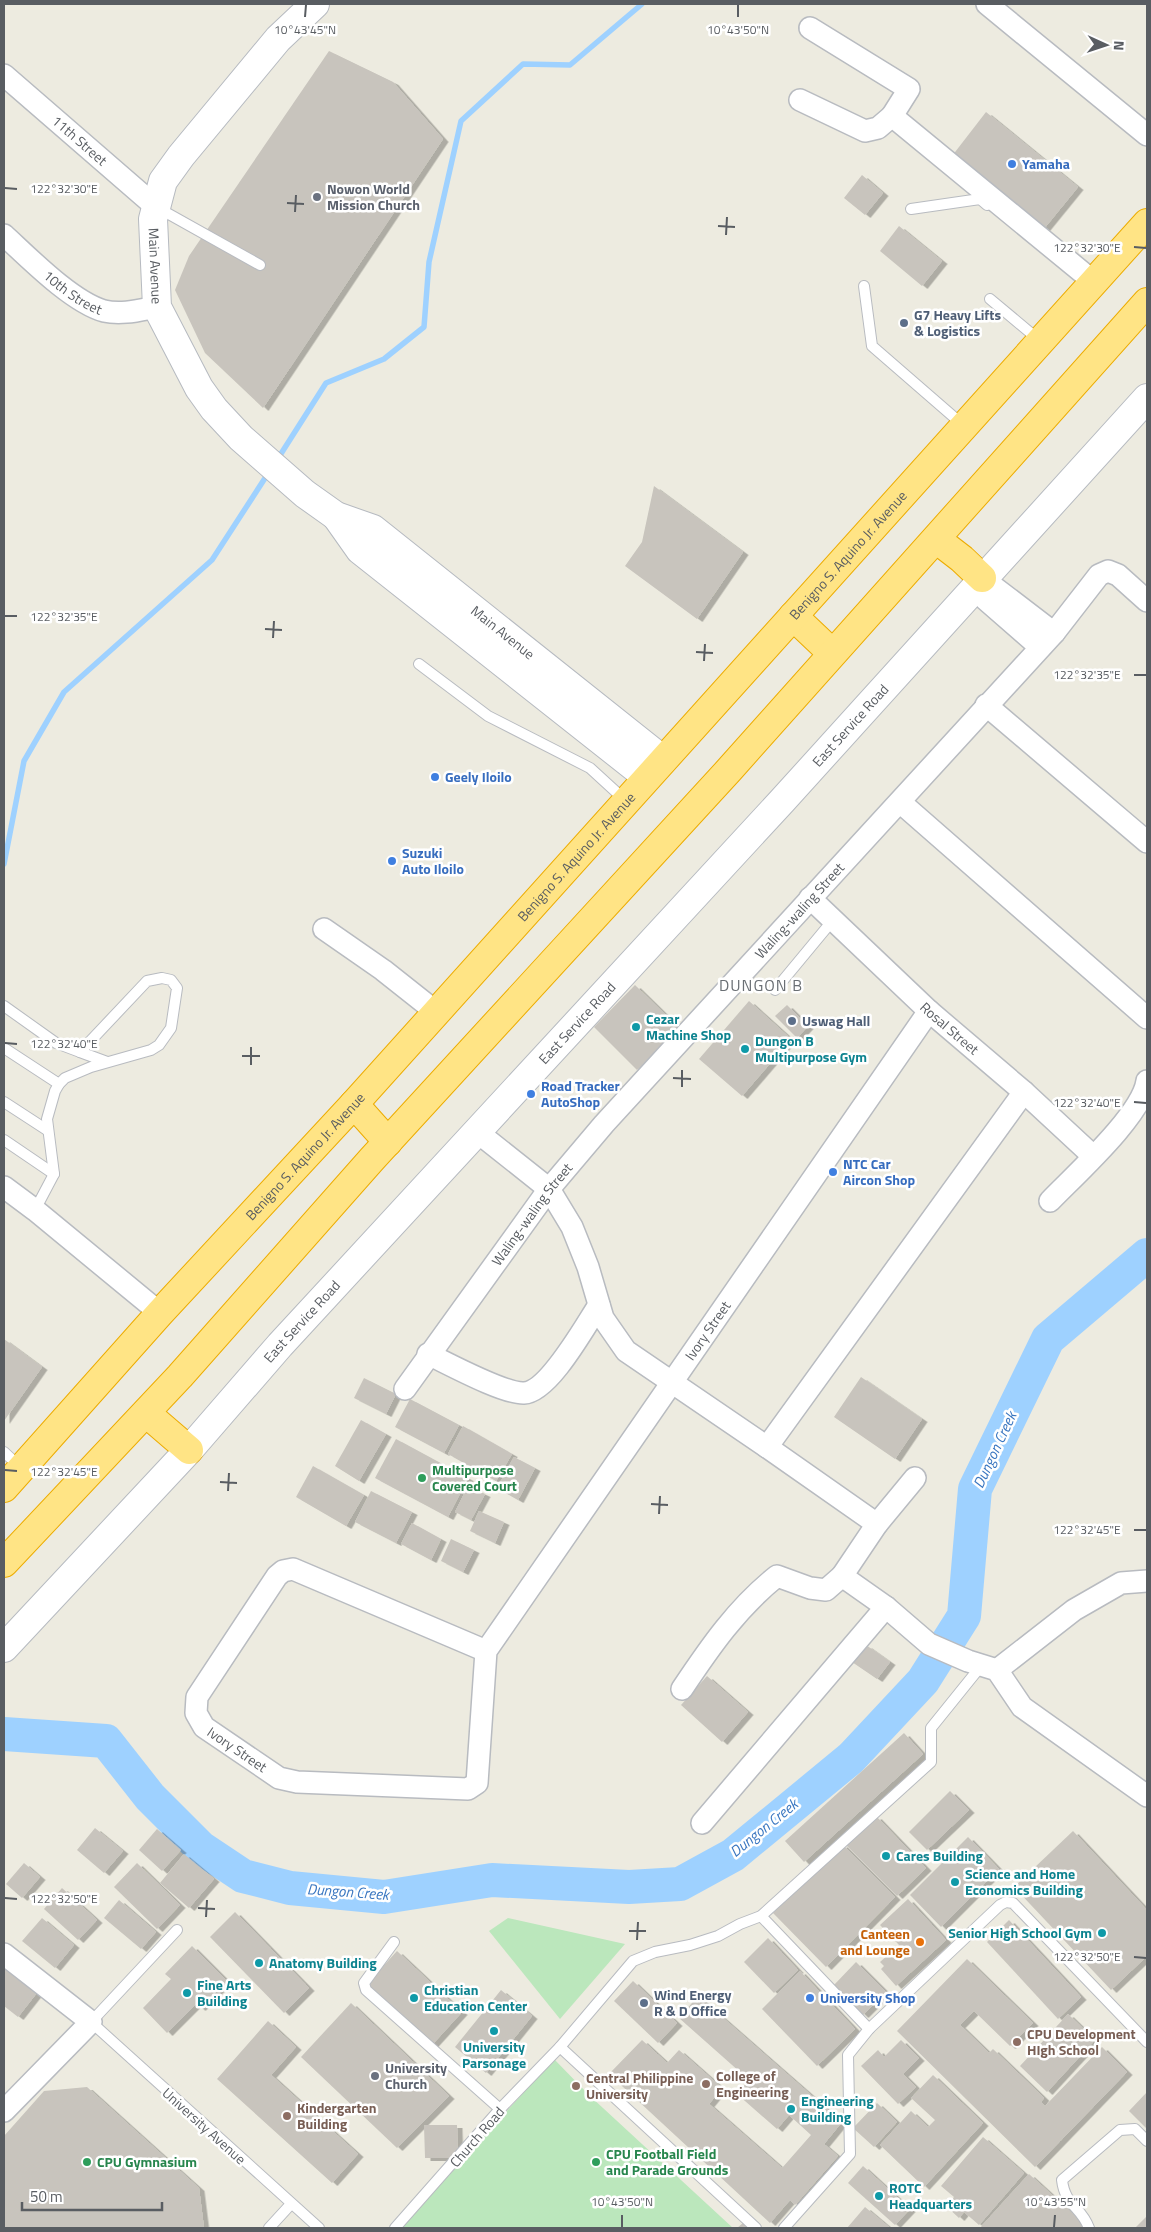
<svg xmlns="http://www.w3.org/2000/svg" width="1151" height="2232" font-family="'Titillium Web',sans-serif">
	<defs>
		<filter id="shadow"><feDropShadow dx="5.5" dy="3" stdDeviation="0" flood-color="#0004"/></filter>
	</defs>
	<rect width="100%" height="100%" fill="#edebe0"/>
	<g fill="#bbe7bc">
		<path d="M508,1918L625,1944L560,2019L489,1931Z"/>
		<path d="M554,2059L590,2096L733,2228H401Z"/>
	</g>
	<g fill="none" stroke-linecap="round" stroke-linejoin="round">
		<g stroke="#9ed1ff" stroke-width="5.5">
			<path d="M277,460L326,383L384,359L424,327L429,262L461,121L523,64L570,65L642,4"/>
			<path d="M4,864L24,761L64,692L212,560L269,472"/>
		</g>
		<path stroke="#9ed1ff" stroke-width="34" d="M4,1734L106,1741L150,1797L201,1848L243,1876L290,1888L384,1897L492,1880L629,1887L680,1884L733,1855L851,1758L923,1681L964,1616L975,1489L1048,1339L1147,1255"/>
	</g>
	<g fill="#c8c4bd" filter="url(#shadow)">
		<path d="M329,51L393,82L443,139L263,408L205,353L175,290L189,256Z"/>
		<path d="M986,112L1078,187L1043,230L952,156Z"/>
		<path d="M862,175L883,193L865,215L844,198Z"/>
		<path d="M899,226L942,261L922,286L880,251Z"/>
		<path d="M654,486L743,552L697,619L625,566L642,542Z"/>
		<path d="M635,985L679,1028L637,1070L594,1027Z"/>
		<path d="M749,1001L791,1039L742,1096L699,1059Z"/>
		<path d="M787,1005L808,1026L797,1038L775,1016Z"/>
		<path d="M4,1339L42,1367L4,1421Z"/>
		<path d="M861,1377L922,1419L895,1459L834,1417Z"/>
		<path d="M364,1378L396,1394L386,1414L354,1398Z"/>
		<path d="M410,1399L459,1425L444,1453L395,1427Z"/>
		<path d="M361,1420L386,1434L359,1481L335,1466Z"/>
		<path d="M463,1426L512,1454L496,1481L448,1454Z"/>
		<path d="M396,1439L468,1478L448,1517L375,1478Z"/>
		<path d="M514,1457L535,1468L518,1500L497,1488Z"/>
		<path d="M313,1466L364,1495L346,1526L296,1497Z"/>
		<path d="M468,1486L485,1494L471,1520L455,1512Z"/>
		<path d="M371,1491L412,1512L396,1543L355,1522Z"/>
		<path d="M479,1511L504,1522L495,1543L470,1531Z"/>
		<path d="M412,1523L441,1539L431,1560L401,1544Z"/>
		<path d="M451,1539L474,1550L463,1572L441,1561Z"/>
		<path d="M866,1645L890,1662L877,1679L852,1662Z"/>
		<path d="M707,1676L748,1712L722,1742L681,1705Z"/>
		<path d="M904,1733L923,1754L804,1862L785,1841Z"/>
		<path d="M950,1791L969,1810L927,1850L909,1832Z"/>
		<path d="M876,1816L926,1868L897,1896L846,1845Z"/>
		<path d="M95,1828L123,1851L104,1873L77,1850Z"/>
		<path d="M157,1829L181,1850L162,1871L139,1850Z"/>
		<path d="M1073,1831L1147,1910V1956L1111,1990L1014,1887Z"/>
		<path d="M968,1837L999,1869L941,1927L910,1895Z"/>
		<path d="M842,1844L895,1897L826,1967L773,1913Z"/>
		<path d="M184,1854L214,1879L189,1908L160,1883Z"/>
		<path d="M24,1863L40,1877L22,1898L6,1884Z"/>
		<path d="M137,1863L180,1905L157,1929L114,1887Z"/>
		<path d="M62,1888L97,1920L78,1940L44,1909Z"/>
		<path d="M908,1899L946,1940L896,1986L881,1969L884,1966L880,1962L899,1945L880,1925Z"/>
		<path d="M119,1900L156,1932L141,1949L104,1918Z"/>
		<path d="M235,1912L309,1988L284,2013L210,1937Z"/>
		<path d="M42,1918L74,1945L55,1968L22,1941Z"/>
		<path d="M1009,1920L1081,1997L1058,2019L987,1942Z"/>
		<path d="M768,1938L798,1970L774,1993L744,1962Z"/>
		<path d="M192,1946L227,1981L200,2008L196,2004L167,2033L143,2008L171,1979L165,1974Z"/>
		<path d="M397,1951L462,2012L431,2046L366,1985Z"/>
		<path d="M967,1959L1033,2023L1010,2046L974,2011L960,2025L989,2053L993,2049L1044,2098L1041,2102L1045,2106L1102,2047L1127,2072L1035,2167L897,2031Z"/>
		<path d="M856,1962L886,1992L863,2015L833,1986Z"/>
		<path d="M4,1968L36,1994L18,2017L4,2006Z"/>
		<path d="M800,1971L855,2029L817,2066L762,2009Z"/>
		<path d="M633,1981L677,2023L658,2043L614,2001Z"/>
		<path d="M501,1990L532,2016L486,2073L455,2047Z"/>
		<path d="M698,1996L842,2122L824,2144L838,2156L795,2205L790,2200L770,2223L609,2074L642,2040L667,2063L679,2050L722,2088L709,2104L782,2168L811,2135L789,2115L777,2129L737,2094L749,2080L679,2018Z"/>
		<path d="M351,2003L449,2096L397,2148L301,2057Z"/>
		<path d="M1068,2014L1095,2040L1047,2092L1020,2066Z"/>
		<path d="M268,2021L296,2047L271,2075L358,2154L332,2183L217,2079Z"/>
		<path d="M901,2040L919,2058L903,2074L916,2087L898,2104L861,2066L878,2050L884,2057Z"/>
		<path d="M933,2075L983,2123L924,2187L880,2145L911,2111L928,2127L935,2120L911,2098Z"/>
		<path d="M87,2087L199,2188L204,2228H4V2136L44,2091Z"/>
		<path d="M1147,2092V2129L1129,2111Z"/>
		<path d="M877,2103L897,2122L874,2147L853,2128Z"/>
		<path d="M424,2125H457L458,2158H425Z"/>
		<path d="M983,2137L1024,2173L979,2225L964,2212L959,2218L946,2206L954,2197L941,2186Z"/>
		<path d="M863,2166L910,2209L895,2225L848,2183Z"/>
		<path d="M1029,2174L1087,2227L1085,2228H980Z"/>
		<path d="M865,2207L890,2228H847Z"/>
		<path d="M1147,2216V2228H1135Z"/>
		<path d="M743,2223L749,2228H737Z"/>
	</g>
	<g fill="none" stroke-linecap="round" stroke-linejoin="round">
		<g stroke="#b8bbc0" stroke-width="12">
			<g id="lane">
				<path d="M158,208L260,265"/>
				<path d="M911,209L980,199L987,205"/>
				<path d="M864,286L872,346L963,425"/>
				<path d="M990,299L1039,340"/>
				<path d="M419,664L488,716L590,768L626,801"/>
				<path d="M775,990L833,920"/>
				<path d="M4,1006L56,1043L80,1052"/>
				<path d="M4,1048L59,1084"/>
				<path d="M4,1102L47,1130"/>
				<path d="M4,1140L54,1174"/>
				<path d="M35,1210L54,1174L47,1119L55,1091L59,1084L65,1078L91,1067L151,1050L159,1045L171,1028L177,988L171,980L162,978L147,981L80,1052L107,1062"/>
				<path d="M4,1452L21,1468"/>
				<path d="M761,1916L869,2029"/>
				<path d="M177,1930L91,2022L319,2228"/>
				<path d="M394,1942L364,1983L366,1990L500,2109"/>
				<path d="M560,2047L756,2228"/>
				<path d="M269,2228L291,2204"/>
				<path d="M395,2228L500,2109L560,2047L633,1961L655,1952L690,1945L718,1936L740,1924L761,1916L931,1762V1728L981,1666"/>
				<path d="M784,2228L850,2154L848,2055L869,2029L1000,1905L1006,1902L1013,1903L1147,2042"/>
				<path d="M1089,2228C1081,2206 1065,2206 1062,2180L1120,2130L1135,2129L1147,2141"/>
			</g>
		</g>
		<g stroke="#b8bbc0" stroke-width="24">
			<g id="street">
				<path d="M987,4L1147,135"/>
				<path d="M810,28L909,89L892,116"/>
				<path id="s1" d="M4,75L155,206"/>
				<path d="M800,100L865,131L878,128L892,116L1094,282"/>
				<path id="s2" d="M4,235C29,258 72,302 104,311C122,315 140,310 157,307"/>
				<path d="M982,578L985,599L1040,647"/>
				<path d="M982,578L1054,633"/>
				<path d="M986,705L1147,842"/>
				<path d="M900,802L1147,1018"/>
				<path id="s3" d="M810,898L929,1011L1024,1092L1093,1156"/>
				<path d="M324,929L383,970L436,1012"/>
				<path d="M476,1131L549,1189L572,1227L588,1267L603,1318L626,1351L767,1447L877,1524"/>
				<path d="M4,1187L35,1210L160,1313"/>
				<path d="M1050,1201C1075,1175 1142,1115 1147,1081"/>
				<path d="M428,1354C449,1364 504,1394 524,1393C549,1392 585,1326 599,1305"/>
				<path id="s4" d="M405,1389L549,1189L604,1124L1054,633L1099,575L1108,571L1118,575L1147,601"/>
				<path d="M767,1447L1024,1092"/>
				<path d="M915,1478L877,1524L842,1576L886,1607L929,1644L968,1661L997,1670L1022,1707L1147,1796"/>
				<path id="s5" d="M486,1651L293,1569L283,1571L277,1576L197,1697L196,1713L204,1727L279,1778L297,1782L468,1789L477,1783L486,1651L929,1011"/>
				<path d="M997,1670L1074,1610L1121,1583L1147,1581"/>
				<path d="M682,1689C710,1647 737,1608 777,1576L810,1588L826,1590L842,1576"/>
				<path d="M702,1823L886,1607"/>
				<path d="M4,1954L91,2022L4,2111"/>
			</g>
		</g>
		<g stroke="#b6bac0" stroke-width="30">
			<g id="secondary">
				<path id="s6" d="M315,4L278,39L181,156L163,181L153,219L157,307L199,388L214,409L241,438L305,494L336,516L373,529L663,760"/>
				<path d="M336,516L360,550L647,777"/>
				<path id="s7" d="M4,1648L189,1450L280,1345L782,801L1147,398"/>
			</g>
		</g>
		<g stroke="#edac00" stroke-width="30">
			<g id="highway">
				<path d="M936,539L962,559L982,578"/>
				<path d="M793,616L832,653"/>
				<path d="M354,1104L388,1142"/>
				<path d="M146,1413L189,1450"/>
				<path id="s8" d="M4,1488L160,1313L354,1104L1147,223"/>
				<path d="M4,1563L180,1376L372,1159L729,770L1147,302"/>
			</g>
		</g>
		<use href="#lane" stroke="#fff" stroke-width="10"/>
		<use href="#street" stroke="#fff" stroke-width="21"/>
		<use href="#secondary" stroke="#fff" stroke-width="28"/>
		<use href="#highway" stroke="#ffe485" stroke-width="28"/>
	</g>
	<path fill="none" stroke="#595d62" stroke-width="2" d="M305,17L306,5M738,17V5M5,188L17,189M287,203L304,204M295,212L296,195M718,226L735,227M726,235L727,217M1134,247L1146,248M5,616H17M265,629L282,630M273,638L274,621M696,652L713,653M704,661L705,644M1134,675H1146M5,1043L17,1044M242,1056H260M251,1065V1047M673,1078L691,1079M682,1087V1070M1134,1102L1146,1103M5,1470L17,1471M220,1482L237,1483M228,1491L229,1473M651,1504L668,1505M659,1514L660,1496M1134,1530H1146M5,1898L17,1899M198,1908L215,1909M206,1917L207,1900M629,1931H646M637,1940L638,1922M1134,1957L1146,1958M622,2227V2215M1054,2227L1055,2215"/>
	<g fill="#3f7fe0" stroke="#fff" stroke-width="2">
		<circle cx="1012" cy="164" r="5"/>
		<circle cx="435" cy="777" r="5"/>
		<circle cx="392" cy="861" r="5"/>
		<circle cx="531" cy="1094" r="5"/>
		<circle cx="833" cy="1172" r="5"/>
		<circle cx="810" cy="1998" r="5"/>
	</g>
	<g fill="#6b7280" stroke="#fff" stroke-width="2">
		<circle cx="317" cy="197" r="5"/>
		<circle cx="375" cy="2076" r="5"/>
	</g>
	<g fill="#5c6f8a" stroke="#fff" stroke-width="2">
		<circle cx="904" cy="323" r="5"/>
		<circle cx="792" cy="1021" r="5"/>
		<circle cx="644" cy="2003" r="5"/>
	</g>
	<g fill="#0f9aa8" stroke="#fff" stroke-width="2">
		<circle cx="636" cy="1027" r="5"/>
		<circle cx="745" cy="1049" r="5"/>
		<circle cx="886" cy="1856" r="5"/>
		<circle cx="955" cy="1882" r="5"/>
		<circle cx="1102" cy="1933" r="5"/>
		<circle cx="259" cy="1963" r="5"/>
		<circle cx="187" cy="1993" r="5"/>
		<circle cx="414" cy="1998" r="5"/>
		<circle cx="494" cy="2031" r="5"/>
		<circle cx="791" cy="2109" r="5"/>
		<circle cx="879" cy="2196" r="5"/>
	</g>
	<g fill="#2e9e5b" stroke="#fff" stroke-width="2">
		<circle cx="422" cy="1478" r="5"/>
		<circle cx="87" cy="2162" r="5"/>
		<circle cx="596" cy="2162" r="5"/>
	</g>
	<circle fill="#e8710a" stroke="#fff" stroke-width="2" cx="920" cy="1942" r="5"/>
	<g fill="#8d6e63" stroke="#fff" stroke-width="2">
		<circle cx="1017" cy="2042" r="5"/>
		<circle cx="706" cy="2084" r="5"/>
		<circle cx="576" cy="2086" r="5"/>
		<circle cx="287" cy="2116" r="5"/>
	</g>
	<g text-anchor="middle" stroke-width="5" stroke-linejoin="round" paint-order="stroke">
		<g font-size="14" fill="#595d62" stroke="#fff">
			<text dy="5" stroke="none"><textPath href="#s1" startOffset="100">11th Street</textPath></text>
			<text dy="5" stroke="none"><textPath href="#s6" startOffset="320">Main Avenue</textPath></text>
			<text dy="5" stroke="none"><textPath href="#s2" startOffset="90">10th Street</textPath></text>
			<text dy="5" stroke="none"><textPath href="#s8" startOffset="1258">Benigno S. Aquino Jr. Avenue</textPath></text>
			<text dy="5" stroke="none"><textPath href="#s6" startOffset="846">Main Avenue</textPath></text>
			<text dy="5" stroke="none"><textPath href="#s7" startOffset="1252">East Service Road</textPath></text>
			<text dy="5" stroke="none"><textPath href="#s8" startOffset="852">Benigno S. Aquino Jr. Avenue</textPath></text>
			<text dy="5" stroke="none"><textPath href="#s4" startOffset="621">Waling-waling Street</textPath></text>
			<text dy="5" stroke="none"><textPath href="#s7" startOffset="848">East Service Road</textPath></text>
			<text dy="5" stroke="none"><textPath href="#s3" startOffset="191">Rosal Street</textPath></text>
			<text dy="5" stroke="none"><textPath href="#s8" startOffset="448">Benigno S. Aquino Jr. Avenue</textPath></text>
			<text dy="5" stroke="none"><textPath href="#s4" startOffset="216">Waling-waling Street</textPath></text>
			<text dy="5" stroke="none"><textPath href="#s7" startOffset="442">East Service Road</textPath></text>
			<text dy="5" stroke="none"><textPath href="#s5" startOffset="1218">Ivory Street</textPath></text>
			<text dy="5" stroke="none"><textPath href="#s5" startOffset="445">Ivory Street</textPath></text>
			<text transform="translate(204 2126) rotate(42)" y="5">University Avenue</text>
			<text transform="translate(477 2137) rotate(-49)" y="5">Church Road</text>
		</g>
		<g font-size="14" font-weight="bold" fill="#366cbe" stroke="#fff" text-anchor="start">
			<text x="1022" y="169">Yamaha</text>
			<text x="445" y="782">Geely Iloilo</text>
			<text x="402" y="858">Suzuki<tspan x="402" dy="16">Auto Iloilo</tspan></text>
			<text x="541" y="1091">Road Tracker<tspan x="541" dy="16">AutoShop</tspan></text>
			<text x="843" y="1169">NTC Car<tspan x="843" dy="16">Aircon Shop</tspan></text>
			<text x="820" y="2003">University Shop</text>
		</g>
		<g font-size="14" font-weight="bold" fill="#5b616d" stroke="#fff" text-anchor="start">
			<text x="327" y="194">Nowon World<tspan x="327" dy="16">Mission Church</tspan></text>
			<text x="385" y="2073">University<tspan x="385" dy="16">Church</tspan></text>
		</g>
		<g font-size="14" font-weight="bold" fill="#4e5e75" stroke="#fff" text-anchor="start">
			<text x="914" y="320">G7 Heavy Lifts<tspan x="914" dy="16">&amp; Logistics</tspan></text>
			<text x="802" y="1026">Uswag Hall</text>
			<text x="654" y="2000">Wind Energy<tspan x="654" dy="16">R &amp; D Office</tspan></text>
		</g>
		<g font-size="14" font-weight="bold" fill="#0d838f" stroke="#fff" text-anchor="start">
			<text x="646" y="1024">Cezar<tspan x="646" dy="16">Machine Shop</tspan></text>
			<text x="755" y="1046">Dungon B<tspan x="755" dy="16">Multipurpose Gym</tspan></text>
			<text x="896" y="1861">Cares Building</text>
			<text x="965" y="1879">Science and Home<tspan x="965" dy="16">Economics Building</tspan></text>
			<text x="1092" y="1938" text-anchor="end">Senior High School Gym</text>
			<text x="269" y="1968">Anatomy Building</text>
			<text x="197" y="1990">Fine Arts<tspan x="197" dy="16">Building</tspan></text>
			<text x="424" y="1995">Christian<tspan x="424" dy="16">Education Center</tspan></text>
			<text x="494" y="2052" text-anchor="middle">University<tspan x="494" dy="16">Parsonage</tspan></text>
			<text x="801" y="2106">Engineering<tspan x="801" dy="16">Building</tspan></text>
			<text x="889" y="2193">ROTC<tspan x="889" dy="16">Headquarters</tspan></text>
		</g>
		<g font-size="14" font-weight="bold" fill="#27864d" stroke="#fff" text-anchor="start">
			<text x="432" y="1475">Multipurpose<tspan x="432" dy="16">Covered Court</tspan></text>
			<text x="606" y="2159">CPU Football Field<tspan x="606" dy="16">and Parade Grounds</tspan></text>
			<text x="97" y="2167">CPU Gymnasium</text>
		</g>
		<g font-size="14" font-weight="bold" fill="#c56008" stroke="#fff" text-anchor="end">
			<text x="910" y="1939">Canteen<tspan x="910" dy="16">and Lounge</tspan></text>
		</g>
		<g font-size="14" font-weight="bold" fill="#785e54" stroke="#fff" text-anchor="start">
			<text x="1027" y="2039">CPU Development<tspan x="1027" dy="16">HIgh School</tspan></text>
			<text x="716" y="2081">College of<tspan x="716" dy="16">Engineering</tspan></text>
			<text x="586" y="2083">Central Philippine<tspan x="586" dy="16">University</tspan></text>
			<text x="297" y="2113">Kindergarten<tspan x="297" dy="16">Building</tspan></text>
		</g>
		<g font-size="15" font-style="italic" fill="#3976c0" stroke="#fff">
			<text transform="translate(995 1450) rotate(-65)" y="5">Dungon Creek</text>
			<text transform="translate(764 1828) rotate(-39)" y="5">Dungon Creek</text>
			<text transform="translate(348 1892) rotate(4)" y="5">Dungon Creek</text>
		</g>
		<g font-size="16" letter-spacing="1" fill="#6a6f74" stroke="#fff">
			<text x="761" y="991">DUNGON B</text>
		</g>
	</g>
	<g font-size="12" text-anchor="middle" fill="#595d62" stroke="#fff" stroke-width="5" stroke-linejoin="round" paint-order="stroke">
		<text x="305" y="34">10°43'45"N</text>
		<text x="738" y="34">10°43'50"N</text>
		<text x="64" y="193">122°32'30"E</text>
		<text x="1087" y="252">122°32'30"E</text>
		<text x="64" y="621">122°32'35"E</text>
		<text x="1087" y="679">122°32'35"E</text>
		<text x="64" y="1048">122°32'40"E</text>
		<text x="1087" y="1107">122°32'40"E</text>
		<text x="64" y="1476">122°32'45"E</text>
		<text x="1087" y="1534">122°32'45"E</text>
		<text x="64" y="1903">122°32'50"E</text>
		<text x="1087" y="1961">122°32'50"E</text>
		<text x="622" y="2206">10°43'50"N</text>
		<text x="1055" y="2206">10°43'55"N</text>
	</g>
	<rect width="1151" height="2232" fill="none" stroke="#595d62" stroke-width="10"/>
	<g transform="translate(1106 45) rotate(93)" stroke="#ffffff" stroke-width="4" paint-order="stroke">
	<path d="M0-4L9 19L0 12L-9 19Z" fill="#595d62"/>
	<text y="-8" font-size="14" font-weight="bold" text-anchor="middle" fill="#595d62">N</text>
	</g>
	<path d="M22 2202v8h140v-8" fill="none" stroke="#595d62" stroke-width="2.5"/>
	<text x="30" y="2202" font-size="15" fill="#595d62" stroke="#ffffff" stroke-width="4" paint-order="stroke">50 m</text>
</svg>
